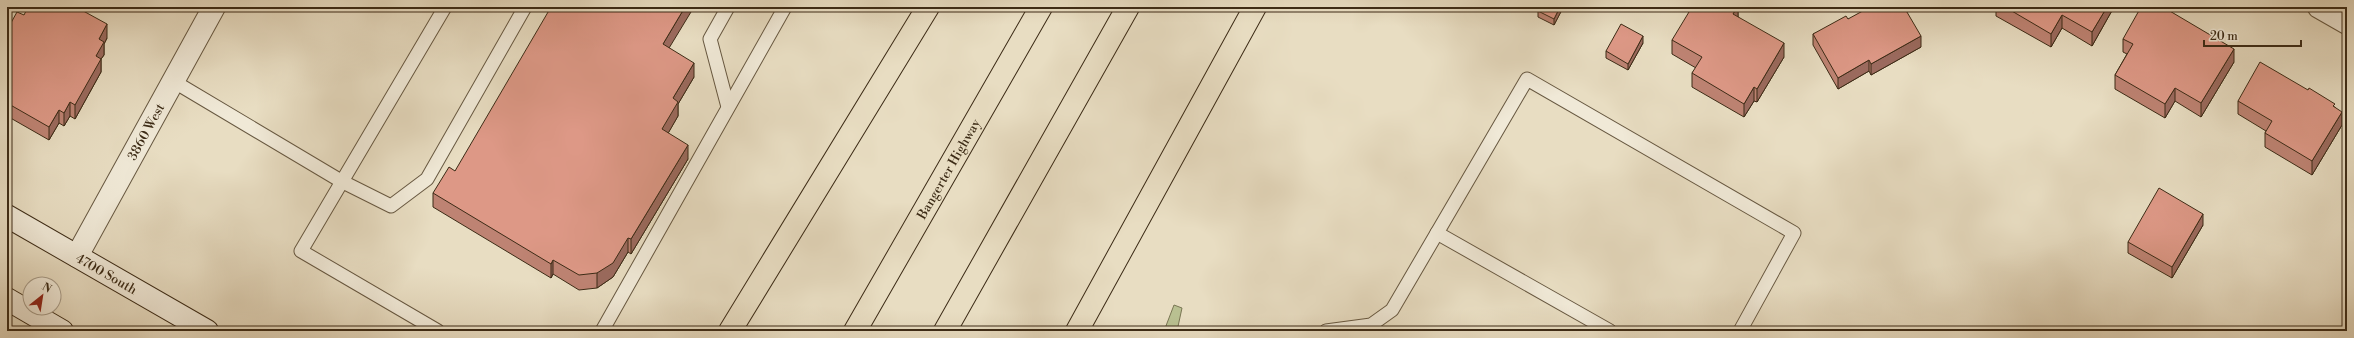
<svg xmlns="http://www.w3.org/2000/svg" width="2354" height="338" font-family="'Libre Bodoni',serif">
	<rect width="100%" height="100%" fill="#e8ddc2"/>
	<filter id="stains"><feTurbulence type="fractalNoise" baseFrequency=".005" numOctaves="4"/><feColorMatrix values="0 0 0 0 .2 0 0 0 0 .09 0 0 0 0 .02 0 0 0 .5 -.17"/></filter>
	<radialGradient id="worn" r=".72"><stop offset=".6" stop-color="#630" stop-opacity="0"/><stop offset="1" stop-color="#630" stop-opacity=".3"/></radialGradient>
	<path fill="#b9c091" stroke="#7a7654" d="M1174,305L1182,308L1177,331H1164Z"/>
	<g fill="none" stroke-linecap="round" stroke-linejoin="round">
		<g stroke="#675841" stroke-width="15">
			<g id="service">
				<path d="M728,7L710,39L728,107"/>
				<path d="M173,81L341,181L391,206L427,179L525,7"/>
				<path d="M1437,233L1610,331"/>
				<path d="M438,331L301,251L445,7"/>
				<path d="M602,331L785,7"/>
				<path d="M1326,331L1371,325L1392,310L1527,79L1794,233L1740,331"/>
			</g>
		</g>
		<g stroke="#675841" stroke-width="24">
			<g id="minor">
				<path d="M2319,7L2347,23"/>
				<path id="s1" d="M77,256L214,7"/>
			</g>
		</g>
		<g stroke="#3c2b16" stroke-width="24">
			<g id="secondary">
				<path id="s2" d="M7,216L207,331"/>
				<path d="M7,299L62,331"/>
			</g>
		</g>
		<g stroke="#3c2b16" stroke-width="24">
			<g id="motorway">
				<path d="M730,331L928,7"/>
				<path id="s3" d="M855,331L1041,7"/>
				<path d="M945,331L1128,7"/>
				<path d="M1077,331L1255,7"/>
			</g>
		</g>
		<use href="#service" stroke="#f0e9d7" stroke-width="13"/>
		<use href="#minor" stroke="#f0e9d7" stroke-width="22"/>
		<use href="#secondary" stroke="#f0e9d7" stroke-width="22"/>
		<use href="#motorway" stroke="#e8ddc2" stroke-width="22"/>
	</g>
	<g fill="#be8373" stroke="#3c2b16">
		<path d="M1563,7L1554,25L1538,17V11Z"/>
		<path d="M1738,7V17L1784,57L1757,102L1754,101L1744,117L1692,87V73L1696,68L1672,54V40Z"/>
		<path d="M1941,7H1949L1946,11Z"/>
		<path d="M1996,7H2114L2092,46L2062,28L2051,47L1996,16Z"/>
		<path d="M24,15L107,38L104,44V55L101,59V72L75,119L70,116L64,126L59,123L49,140L7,116V30Z"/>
		<path d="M1848,19L1921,47L1871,75L1869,71L1838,89L1813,45V34Z"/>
		<path d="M2123,39L2234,62L2201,117L2175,101L2165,118L2115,89V75L2127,54L2123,52Z"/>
		<path d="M1643,43L1628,70L1606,58V51Z"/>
		<path d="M669,48L694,77L678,104V116L668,133L688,159L631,254L628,252L613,277L597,288L579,290L553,274L551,278L433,207V193L455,171Z"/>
		<path d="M2238,101L2335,107L2342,125L2312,175L2265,147V133L2266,131L2238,114Z"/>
		<path d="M2347,182V203L2344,201V187Z"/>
		<path d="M2203,225L2172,278L2128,253V242Z"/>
	</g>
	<g fill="#9b6a5e" stroke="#3c2b16">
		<path d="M685,7H694L663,58V44Z"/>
		<path d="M1560,7H1563V8L1554,25V19Z"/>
		<path d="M1737,7H1738V20L1733,14Z"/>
		<path d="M2107,7H2114L2092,46V32Z"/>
		<path d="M2062,15V28L2051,47V34Z"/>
		<path d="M107,24V38L104,44V55L101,59V72L75,119V105L96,56L99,39Z"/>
		<path d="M1643,36V43L1628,70V64Z"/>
		<path d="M1921,36V47L1871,75V64Z"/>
		<path d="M1784,43V57L1757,102V89Z"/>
		<path d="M2234,49V62L2201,117V103Z"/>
		<path d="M1869,60V71L1838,89V78Z"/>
		<path d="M694,63V77L678,104V116L662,144V129L673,98Z"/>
		<path d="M1754,87V101L1744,117V104Z"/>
		<path d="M2175,88V101L2165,118V104Z"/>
		<path d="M70,102V116L64,126V113Z"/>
		<path d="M59,110V123L49,140V127Z"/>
		<path d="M2342,112V125L2312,175V161Z"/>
		<path d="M688,145V159L631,254V239Z"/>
		<path d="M2203,214V225L2172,278V267Z"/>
		<path d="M628,238V252L613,277L597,288V273Z"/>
		<path d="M553,260V274L551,278V264Z"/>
	</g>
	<g fill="#dd9886" stroke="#3c2b16">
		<path d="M28,7H76L107,24L99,39L104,42L96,56L101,59L75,105L70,102L64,113L59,110L49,127L7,103V30L17,12L24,15Z"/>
		<path d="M551,7H685L663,44L694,63L673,98L678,102L662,129L688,145L631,239L628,238L613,263L597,273L579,275L553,260L551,264L433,193L449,167L455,171Z"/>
		<path d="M1540,7H1560L1554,19L1538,11Z"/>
		<path d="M1692,7H1737L1733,14L1784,43L1757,89L1754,87L1744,104L1692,73L1702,57L1672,40Z"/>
		<path d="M1870,7H1904L1921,36L1871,64L1869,60L1838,78L1813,34L1846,16L1848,19Z"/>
		<path d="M2005,7H2107L2092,32L2062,15L2051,34Z"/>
		<path d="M2141,7H2163L2234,49L2201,103L2175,88L2165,104L2115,75L2133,44L2123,39Z"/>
		<path d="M1621,24L1643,36L1628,64L1606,51Z"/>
		<path d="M2260,62L2308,90L2309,88L2335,104L2333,106L2342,112L2312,161L2265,133L2272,121L2238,101Z"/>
		<path d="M2347,182V189L2344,187Z"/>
		<path d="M2159,188L2203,214L2172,267L2128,242Z"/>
	</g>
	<g text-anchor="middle" stroke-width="4" stroke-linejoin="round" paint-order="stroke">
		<g font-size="13" fill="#3c2b16" stroke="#f0e9d7">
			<text dy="5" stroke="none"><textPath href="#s1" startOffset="142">3860 West</textPath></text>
			<text dy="5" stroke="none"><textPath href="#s3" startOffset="187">Bangerter Highway</textPath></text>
			<text dy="5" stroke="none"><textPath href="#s2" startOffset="115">4700 South</textPath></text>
		</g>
	</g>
	<rect width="2354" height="338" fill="none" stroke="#e8ddc2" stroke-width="24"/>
	<rect x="8" y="8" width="2338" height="322" fill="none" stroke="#3c2b16" stroke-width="2"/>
	<rect x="12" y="12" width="2330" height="314" fill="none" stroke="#3c2b16"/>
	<g transform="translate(42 296) rotate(30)"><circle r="19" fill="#f0e9d7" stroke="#a89d8a"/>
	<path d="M0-3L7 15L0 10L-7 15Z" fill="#8f2418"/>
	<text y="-6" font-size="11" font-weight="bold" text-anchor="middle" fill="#3c2b16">N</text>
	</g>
	<path d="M2204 40v6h97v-6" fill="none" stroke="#3c2b16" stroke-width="2"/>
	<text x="2210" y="40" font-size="12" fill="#3c2b16" stroke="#f0e9d7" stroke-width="3" paint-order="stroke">20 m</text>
	<rect width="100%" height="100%" filter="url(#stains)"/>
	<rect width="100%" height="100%" fill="url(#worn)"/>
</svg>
